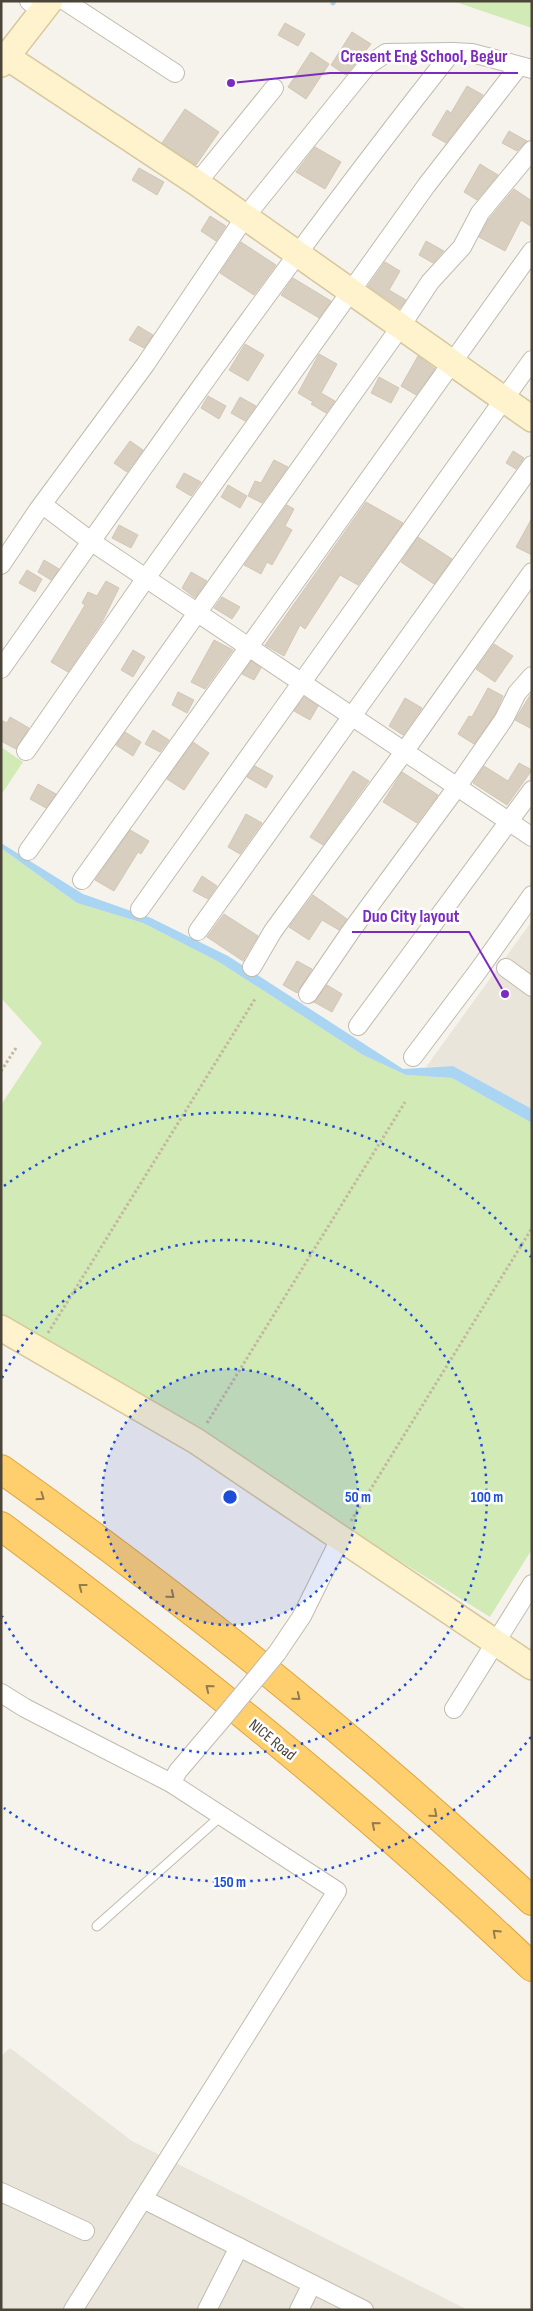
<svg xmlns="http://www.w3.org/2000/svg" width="533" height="2311" font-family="'Sofia Sans Condensed',sans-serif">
	<rect width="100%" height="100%" fill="#f6f3ec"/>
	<g fill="#eae5da">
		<path d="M532,921V1109L453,1066L426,1067Z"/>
		<path d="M10,2048L132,2141L468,2310H1V2056Z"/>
	</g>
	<g fill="#d2eab5">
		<path d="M453,1H532V28Z"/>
		<path d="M1,747L23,762L1,795Z"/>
		<path d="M1,848L77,903L143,923L219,962L363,1055L406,1075L452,1078L532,1123V1549L490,1617L1,1313V1105L42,1043L1,998Z"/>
	</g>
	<path fill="#a9d4f2" d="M1,843L83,894L151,918L228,956L403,1069L453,1066L532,1109V1123L452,1078L406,1075L363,1055L219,962L143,923L77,903L1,848Z"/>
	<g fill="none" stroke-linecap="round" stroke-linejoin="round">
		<path stroke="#a9d4f2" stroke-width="5" d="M333,3L334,1"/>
	</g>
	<g fill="#d8cfc1" stroke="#d3c7b4">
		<path d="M285,23L305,34L298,46L278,35Z"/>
		<path d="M352,32L371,44L346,75L331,65Z"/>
		<path d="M311,52L329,64L306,99L288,87Z"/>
		<path d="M467,86L483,95L446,143L432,135L447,110L451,113Z"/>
		<path d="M185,109L219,132L196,165L162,143Z"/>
		<path d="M509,131L527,141L517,151L502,143Z"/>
		<path d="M315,147L341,162L325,189L296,172Z"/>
		<path d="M480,164L498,175L477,200L464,192Z"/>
		<path d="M139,168L164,182L157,195L132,180Z"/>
		<path d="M514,189L532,201V227L521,220L505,251L479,237L489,219Z"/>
		<path d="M210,216L226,226L216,241L201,231Z"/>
		<path d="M426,241L444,251L433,263L419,255Z"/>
		<path d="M241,242L276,265L254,295L220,273Z"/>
		<path d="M385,262L400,271L389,290L406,300L400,308L368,286Z"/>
		<path d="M293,278L331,301L319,318L281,295Z"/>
		<path d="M138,326L153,335L144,348L129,340Z"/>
		<path d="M245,344L264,355L248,381L229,370Z"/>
		<path d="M319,354L337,364L321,393L335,401L326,413L311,404L313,402L298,393Z"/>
		<path d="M418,356L435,369L416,395L401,386Z"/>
		<path d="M379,377L399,388L391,403L371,393Z"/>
		<path d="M208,396L226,406L219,419L201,408Z"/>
		<path d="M240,397L256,406L245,421L231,413Z"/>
		<path d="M130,441L143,450L127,472L114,463Z"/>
		<path d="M513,451L524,458L516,469L506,463Z"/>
		<path d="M274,460L288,467L262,503L248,496L255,481L261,483Z"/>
		<path d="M184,473L201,482L191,496L176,487Z"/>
		<path d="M228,485L247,496L240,508L221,497Z"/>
		<path d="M366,502L403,523L358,585L340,575L305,629L300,625L284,656L265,645Z"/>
		<path d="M287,505L294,509L285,526L292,530L272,565L267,562L261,574L244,565Z"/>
		<path d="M532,518V555L516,547Z"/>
		<path d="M119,525L138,535L131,548L112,538Z"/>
		<path d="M418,537L452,559L434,584L401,562Z"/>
		<path d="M44,560L59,569L51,580L38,572Z"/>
		<path d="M27,570L42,579L35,592L19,583Z"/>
		<path d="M191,572L207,581L195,598L182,588Z"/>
		<path d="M106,581L119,588L102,622L68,672L51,662L85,605L82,603L88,592L97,596Z"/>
		<path d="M222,597L240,607L232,619L214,608Z"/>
		<path d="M214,640L233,650L205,689L191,682Z"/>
		<path d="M494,644L513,656L495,682L476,669Z"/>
		<path d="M133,650L145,657L133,677L121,670Z"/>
		<path d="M251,661L261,668L254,680L242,674Z"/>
		<path d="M488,688L503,696L495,714L474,744L458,734L469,716L472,717Z"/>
		<path d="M178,692L194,700L187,713L172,705Z"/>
		<path d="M532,692V729L515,720Z"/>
		<path d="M304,697L318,706L310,720L294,711Z"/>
		<path d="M405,698L422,708L403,735L389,726Z"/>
		<path d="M10,717L29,728L16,749L1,741V720L7,723Z"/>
		<path d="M153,730L169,740L160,752L145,744Z"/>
		<path d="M125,732L141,742L133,756L116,745Z"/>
		<path d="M193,742L209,753L184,790L167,779Z"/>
		<path d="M519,763L532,770L507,805L473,783L484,766L508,781Z"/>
		<path d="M255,766L273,776L266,788L247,777Z"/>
		<path d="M353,771L369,781L323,845L310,837Z"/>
		<path d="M402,772L438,795L417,823L383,802Z"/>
		<path d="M38,784L56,794L46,808L30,799Z"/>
		<path d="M246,814L262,823L240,854L228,847Z"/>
		<path d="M130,830L149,841L141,854L138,852L114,891L95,880Z"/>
		<path d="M202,876L217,886L208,899L193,891Z"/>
		<path d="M313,895L347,919L339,930L322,920L309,940L289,927Z"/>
		<path d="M224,914L258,936L243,961L207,937Z"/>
		<path d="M297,961L312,969L297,993L283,985Z"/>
		<path d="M327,985L342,994L332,1012L314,1002Z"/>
	</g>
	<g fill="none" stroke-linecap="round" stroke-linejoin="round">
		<g stroke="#c2bbae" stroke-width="11">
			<path id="lane" d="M97,1926L221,1816"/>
		</g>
		<g stroke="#c2bbae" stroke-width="20">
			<g id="street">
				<path d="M29,1L42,11"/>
				<path d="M65,1L175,73"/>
				<path d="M197,183L274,88"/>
				<path d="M41,507L47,508L92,542L532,837"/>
				<path d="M1,565L38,510L145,365L245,217L367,66L386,53L452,52L472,53L532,69"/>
				<path d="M1,669C148,461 293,252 452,52"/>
				<path d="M26,751L146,578L426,186L519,66"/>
				<path d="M28,851L401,326L430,282L462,247L480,213L532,150"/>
				<path d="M82,880C231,669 383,462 532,251"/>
				<path d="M140,909L532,360"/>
				<path d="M198,931L532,465"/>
				<path d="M252,967L273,931L404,752L532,572"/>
				<path d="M506,968L532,987"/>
				<path d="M308,994L351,931L457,787L504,719L517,693L532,676"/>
				<path d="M358,1026L532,790"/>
				<path d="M413,1057L478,971L532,895"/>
				<path d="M277,1653L302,1616L340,1539"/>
				<path d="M1,1693L25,1708L171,1783L337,1891L73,2310"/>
				<path d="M454,1709L532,1584"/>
				<path d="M171,1783L178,1771L218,1724"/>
				<path d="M1,2192L85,2231"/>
				<path d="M143,2199L364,2310"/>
				<path d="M207,2310L239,2247"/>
				<path d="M299,2310L312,2284"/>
			</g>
		</g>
		<g stroke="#d6c79b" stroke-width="28">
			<g id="secondary">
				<path d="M7,57L197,183L532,419"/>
				<path d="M1,64L50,1"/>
				<path d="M1,1328L196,1441L532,1667"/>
			</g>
		</g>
		<g stroke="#e0a43c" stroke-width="30">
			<g id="highway">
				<path d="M1,1469C187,1601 365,1746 532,1901"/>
				<path d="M1,1526C185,1664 365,1808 532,1967"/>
			</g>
		</g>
		<g stroke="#c4b79f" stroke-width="3" stroke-dasharray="2.5 2.5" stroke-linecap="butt">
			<path d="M1,1071L16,1048"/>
			<path d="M48,1333L255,999"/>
			<path d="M207,1423L405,1102"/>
			<path d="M351,1521L532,1228"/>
		</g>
		<use href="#lane" stroke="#fff" stroke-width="9"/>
		<use href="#street" stroke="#fff" stroke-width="18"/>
		<use href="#secondary" stroke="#fff3cd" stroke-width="25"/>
		<use href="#highway" stroke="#ffcf6e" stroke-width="28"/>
		<g stroke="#c2bbae" stroke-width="20" stroke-linecap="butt">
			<path id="street-bridge" d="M218,1724L277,1653"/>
		</g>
		<use href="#street-bridge" stroke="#fff" stroke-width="18"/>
	</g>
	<defs><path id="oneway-chevron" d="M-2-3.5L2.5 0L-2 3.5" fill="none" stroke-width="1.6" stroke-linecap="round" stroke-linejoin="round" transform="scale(1.25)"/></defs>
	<g stroke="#937c4e">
		<use href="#oneway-chevron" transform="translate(41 1497) rotate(35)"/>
		<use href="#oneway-chevron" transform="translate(82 1587) rotate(-142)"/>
		<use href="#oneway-chevron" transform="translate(171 1595) rotate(39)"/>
		<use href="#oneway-chevron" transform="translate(209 1688) rotate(-141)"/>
		<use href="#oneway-chevron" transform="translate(297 1697) rotate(39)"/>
		<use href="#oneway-chevron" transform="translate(434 1814) rotate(41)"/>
		<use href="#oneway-chevron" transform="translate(375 1825) rotate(-140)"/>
		<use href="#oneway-chevron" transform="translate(496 1933) rotate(-137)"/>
	</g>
	<circle cx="230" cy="1497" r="128" fill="#1d4ed8" fill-opacity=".12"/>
	<g fill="none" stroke="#1d4ed8" stroke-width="2.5" stroke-dasharray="2.5 5">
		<circle cx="230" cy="1497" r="128"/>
		<path d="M2 1378A257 257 0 1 1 2 1616"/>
		<path d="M531 1737A385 385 0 0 1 4 1808M4 1186A385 385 0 0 1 531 1257"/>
	</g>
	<g text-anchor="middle" stroke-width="5" stroke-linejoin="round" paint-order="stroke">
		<g font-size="16" fill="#4b4439" stroke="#fff">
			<text transform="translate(273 1739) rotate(39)" y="6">NICE Road</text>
		</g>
	</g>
	<circle cx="230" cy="1497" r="8" fill="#1d4ed8" stroke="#fff" stroke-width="2.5"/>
	<g font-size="15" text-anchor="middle" font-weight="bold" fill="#1d4ed8" stroke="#fff" stroke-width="5" stroke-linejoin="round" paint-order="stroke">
		<text x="358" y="1502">50 m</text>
		<text x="487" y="1502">100 m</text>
		<text x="230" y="1887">150 m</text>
	</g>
	<path fill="none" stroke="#7b2cbf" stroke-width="2" d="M231 83L330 73H518M505 994L469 932H352"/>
	<g fill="#7b2cbf" stroke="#fff" stroke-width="2">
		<circle cx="231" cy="83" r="5"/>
		<circle cx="505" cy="994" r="5"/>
	</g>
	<g font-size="18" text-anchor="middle" font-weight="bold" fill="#7b2cbf" stroke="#fff" stroke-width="5" stroke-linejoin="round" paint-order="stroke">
		<text x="424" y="62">Cresent Eng School, Begur</text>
		<text x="411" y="922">Duo City layout</text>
	</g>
	<rect width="533" height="2311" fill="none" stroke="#4b4439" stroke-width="5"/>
</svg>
